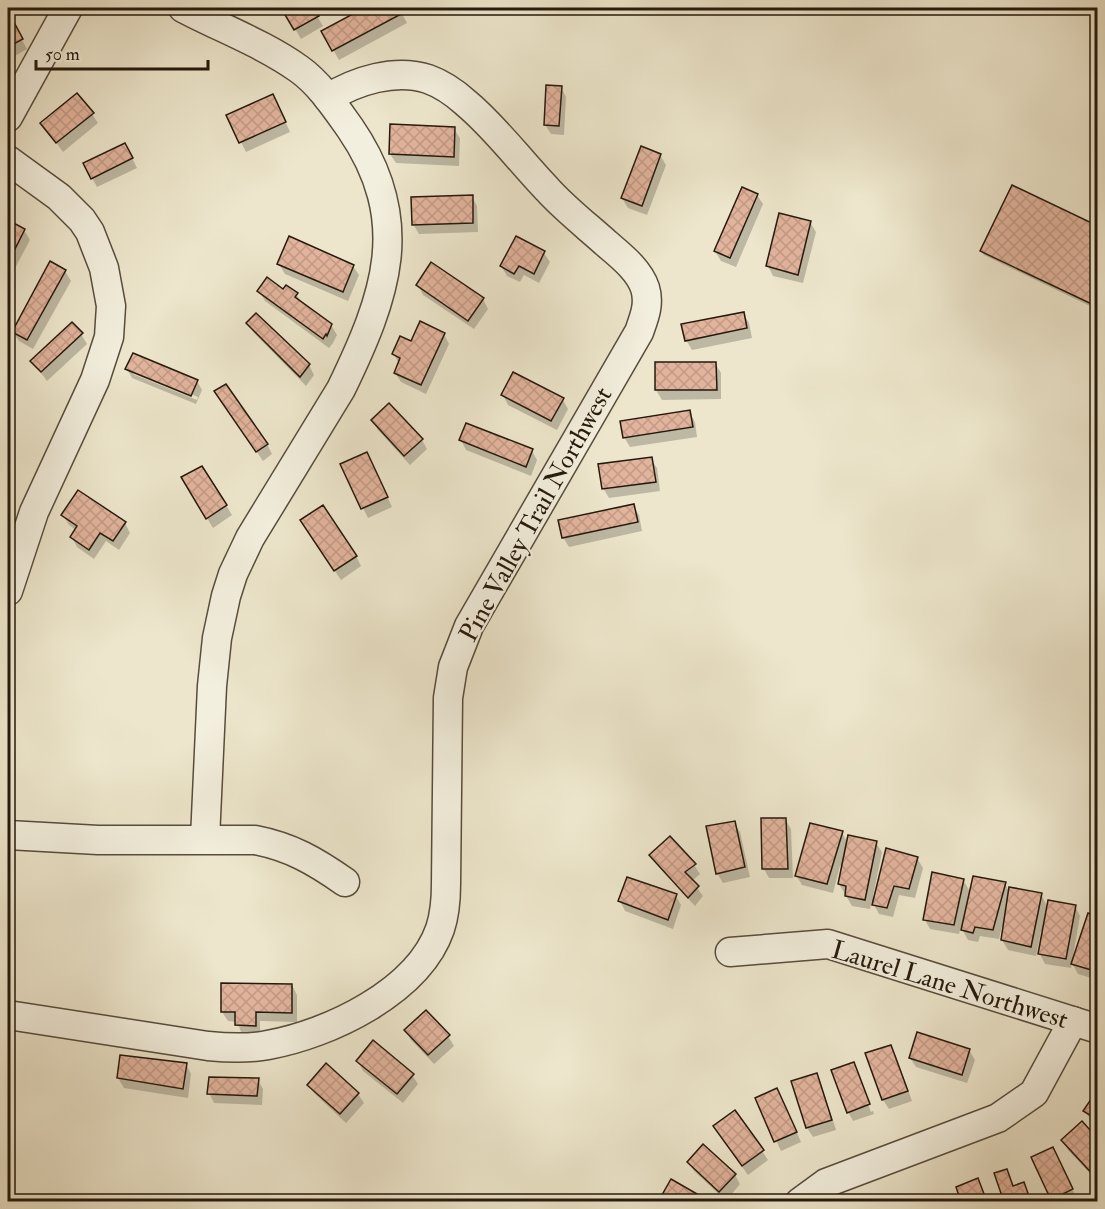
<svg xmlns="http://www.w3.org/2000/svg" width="1105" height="1209" font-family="'IM FELL Double Pica',serif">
	<defs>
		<pattern id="building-cross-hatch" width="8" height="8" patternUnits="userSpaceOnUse" patternTransform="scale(1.5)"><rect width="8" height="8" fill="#e2b49d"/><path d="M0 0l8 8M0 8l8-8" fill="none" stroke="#c29a86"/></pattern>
	</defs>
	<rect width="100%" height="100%" fill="#ede6cc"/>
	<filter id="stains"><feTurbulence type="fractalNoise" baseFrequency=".00333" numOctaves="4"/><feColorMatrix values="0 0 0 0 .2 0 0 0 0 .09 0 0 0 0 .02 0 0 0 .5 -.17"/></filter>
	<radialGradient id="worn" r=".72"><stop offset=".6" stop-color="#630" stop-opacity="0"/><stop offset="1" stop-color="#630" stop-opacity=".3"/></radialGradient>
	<g fill="#0003" fill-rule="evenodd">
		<path d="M283,8H312L323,26L301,39Z"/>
		<path d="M368,8H399L407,23L339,60L323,32Z"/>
		<path d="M8,14L27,49L8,60Z"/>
		<path d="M561,87L566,97L564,135L551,134L545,125Z"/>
		<path d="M278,105L290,132L246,152L228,116Z"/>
		<path d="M92,114L98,123L63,152L42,123Z"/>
		<path d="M454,129L460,138L459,166L396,163L390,154Z"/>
		<path d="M130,154L137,168L97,187L92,178Z"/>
		<path d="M660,155L666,165L647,215L628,208L622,198Z"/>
		<path d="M757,195L763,204L736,267L721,261L715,251Z"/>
		<path d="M472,197L477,206L478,232L419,234L413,224Z"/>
		<path d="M8,222L24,230L30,240L14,270L8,266Z"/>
		<path d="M810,222L816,232L803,283L773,276L768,266Z"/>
		<path d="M1098,228V310L984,255L981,251Z"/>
		<path d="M516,238L544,253L550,262L539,283L524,275L520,282L507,276L501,266Z"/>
		<path d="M279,264L353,266L359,275L348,301L285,274Z"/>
		<path d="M65,271L71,281L33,349L19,341L13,332Z"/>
		<path d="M418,285L483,299L488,309L474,329L423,295Z"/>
		<path d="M259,291H283L296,294L302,303L331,325L337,335L333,343L329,348L265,301Z"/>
		<path d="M743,313L749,323L752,338L692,350L686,340Z"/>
		<path d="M248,323L309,365L314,375L306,386L254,333Z"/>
		<path d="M81,334L87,344L47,381L32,361Z"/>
		<path d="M444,334L449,344L426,394L401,382L395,373L399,364L394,354L412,343Z"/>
		<path d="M715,363L721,373V399L662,400L656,390Z"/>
		<path d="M127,369L197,381L202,390L196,404L132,378ZM133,370L198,397L197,400L133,374Z"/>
		<path d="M503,395L563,400L568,409L557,430L508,405Z"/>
		<path d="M222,401L267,444L272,454L263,461Z"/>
		<path d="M689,412L695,422L697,437L630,447L624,437Z"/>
		<path d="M373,421L422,440L427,449L410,465L378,430Z"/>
		<path d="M461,440L532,451L537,460L531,476L466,450Z"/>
		<path d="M651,459L657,468L660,491L609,498L603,488Z"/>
		<path d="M372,463L392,507L368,518L342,465Z"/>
		<path d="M183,478L226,505L232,515L213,528Z"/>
		<path d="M633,506L639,515L642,531L569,547L563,537Z"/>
		<path d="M63,515L125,523L130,533L119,550L106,541L94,559L77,547L72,537L76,530L69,525Z"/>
		<path d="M307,530L356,556L361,566L341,580Z"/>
		<path d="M785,819L791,829L793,878H769L764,869Z"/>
		<path d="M734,823L740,832L750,877L723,883L717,873Z"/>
		<path d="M842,833L848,843H876L882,852L873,896L875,897L917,858L923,868L915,898L899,895L893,917L879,914L872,901L870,909L852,906L839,884L843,866H840L833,893L802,885L796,875Z"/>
		<path d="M651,855L694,865L700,874L692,881L703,896L695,906L657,865Z"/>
		<path d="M963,880L971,893L1005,884L1010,893L1041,894L1048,908L1075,906L1080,916L1073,956L1075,957L1098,918V980L1078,974L1072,963L1071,968L1045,964L1040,954L1044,931H1041L1036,956L1008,950L1002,940L1004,926H1002L999,939L980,936L978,942L968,940L961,927L959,934L930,929L925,920Z"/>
		<path d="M676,896L681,905L673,929L625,911L620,901Z"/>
		<path d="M292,985L297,995V1022L260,1021V1035L242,1034L237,1022L228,1021L222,1012Z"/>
		<path d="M406,1030L448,1036L454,1046L434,1064L411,1040Z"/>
		<path d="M890,1046L896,1056L912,1101L889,1109L883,1100L867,1054Z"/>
		<path d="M969,1050L975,1060L967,1083L916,1067L910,1058Z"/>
		<path d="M358,1061L412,1075L418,1084L403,1103L363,1071Z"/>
		<path d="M186,1064L191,1074L188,1098L124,1088L118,1078Z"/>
		<path d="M853,1064L858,1072H856L871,1112L873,1111L874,1114L853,1121L848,1112Z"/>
		<path d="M816,1074L821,1084L836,1130L813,1137L807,1128L793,1082Z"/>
		<path d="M258,1080L263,1089L262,1105L214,1103L209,1093Z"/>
		<path d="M309,1085L358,1094L364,1103L346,1123L315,1094Z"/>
		<path d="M1098,1092V1125L1091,1121L1085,1111Z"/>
		<path d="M757,1099H782L801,1142L781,1151Z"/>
		<path d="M720,1136L762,1151L768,1160L748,1175Z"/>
		<path d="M1063,1140L1098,1141V1182L1068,1150Z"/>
		<path d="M1033,1158H1058L1077,1199L1072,1202H1053Z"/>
		<path d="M688,1162L735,1175L740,1184L726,1201L694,1171Z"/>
		<path d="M1007,1171L1014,1187L1024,1184L1032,1202H1006Z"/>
	</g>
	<g fill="url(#building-cross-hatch)" stroke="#25190c" stroke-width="1.5">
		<path d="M281,8H314L319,16L294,30Z"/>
		<path d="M364,8H400L403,13L332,51L321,31Z"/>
		<path d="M8,11L23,39L8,47Z"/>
		<path d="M546,85L562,86L559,126L544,125Z"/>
		<path d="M77,93L94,113L56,143L40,123Z"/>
		<path d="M273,94L286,122L239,143L226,115Z"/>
		<path d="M390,124L455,127L454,157L389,154Z"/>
		<path d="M125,143L133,158L91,179L83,163Z"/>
		<path d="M641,146L661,154L642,206L621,198Z"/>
		<path d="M1012,185L1098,226V307L980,251Z"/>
		<path d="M742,187L758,194L730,258L714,251Z"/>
		<path d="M473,195V223L412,225L411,197Z"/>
		<path d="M779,213L811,221L798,275L766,266Z"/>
		<path d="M8,220L25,229L9,261H8Z"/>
		<path d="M289,236L354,265L343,292L277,264Z"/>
		<path d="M516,236L545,251L534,274L519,266L514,274L500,266Z"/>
		<path d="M50,261L66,270L27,340L12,332Z"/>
		<path d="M431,262L484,298L468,321L416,285Z"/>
		<path d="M267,277L283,289L286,285L298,293L295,297L332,324L327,336L326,334L323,339L257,291Z"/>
		<path d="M744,312L747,328L685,341L681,324Z"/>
		<path d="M256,313L310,364L300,377L246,323Z"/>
		<path d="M420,321L445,333L421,385L394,373L400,358L392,354L400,336L411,341Z"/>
		<path d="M72,322L83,333L41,372L30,361Z"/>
		<path d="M133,353L198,380L191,396L125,369Z"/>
		<path d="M655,362H716L717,390H655Z"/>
		<path d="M513,372L564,398L551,421L501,395Z"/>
		<path d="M226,384L268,444L256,452L214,391Z"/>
		<path d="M389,403L423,439L404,456L371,420Z"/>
		<path d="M690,410L693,427L623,438L620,421Z"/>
		<path d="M466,423L533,449L526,467L459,440Z"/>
		<path d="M367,452L388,497L361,509L340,464Z"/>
		<path d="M652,457L656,482L602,489L598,464Z"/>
		<path d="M202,466L227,505L206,519L181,477Z"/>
		<path d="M78,490L126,522L113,541L100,533L89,550L70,537L77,526L61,515Z"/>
		<path d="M634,504L638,522L562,538L558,520Z"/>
		<path d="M323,505L357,556L334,571L300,520Z"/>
		<path d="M761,818H786L788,869H762Z"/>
		<path d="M735,821L745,867L716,874L706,826Z"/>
		<path d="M810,823L843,831L827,884L795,876Z"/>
		<path d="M848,835L877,841L865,900L845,896L846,886L838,884Z"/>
		<path d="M670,836L696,864L685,872L699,886L688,898L649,855Z"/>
		<path d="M886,848L918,857L909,889L894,886L887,908L872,905Z"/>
		<path d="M932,872L964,879L954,925L923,920Z"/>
		<path d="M973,876L1006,882L993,930L975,927L973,933L961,930Z"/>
		<path d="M627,877L677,894L668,920L618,901Z"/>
		<path d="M1009,887L1042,893L1031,947L1001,940Z"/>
		<path d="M1048,900L1076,905L1066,959L1038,954Z"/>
		<path d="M1088,913L1098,916V972L1071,964Z"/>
		<path d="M221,983L292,984V1013L256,1012V1026L235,1025V1012H221Z"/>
		<path d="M426,1010L450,1035L428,1055L404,1030Z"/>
		<path d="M917,1032L970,1049L962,1075L909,1058Z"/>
		<path d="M373,1040L414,1074L397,1094L356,1061Z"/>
		<path d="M891,1045L908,1091L882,1100L865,1053Z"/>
		<path d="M120,1055L187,1063L183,1089L117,1078Z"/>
		<path d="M854,1062L870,1104L847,1113L831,1070Z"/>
		<path d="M326,1063L359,1093L340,1114L307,1085Z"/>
		<path d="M817,1073L832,1120L806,1128L791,1081Z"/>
		<path d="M209,1077L259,1078L257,1096L207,1094Z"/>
		<path d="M777,1088L797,1132L774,1142L755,1098Z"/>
		<path d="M1098,1089V1120L1083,1111Z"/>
		<path d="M735,1110L764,1150L742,1166L713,1126Z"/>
		<path d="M1082,1121L1098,1139V1180L1061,1140Z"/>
		<path d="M703,1144L736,1174L719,1192L687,1162Z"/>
		<path d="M1053,1147L1073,1189L1051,1200L1031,1157Z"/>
		<path d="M1007,1169L1013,1186L1024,1182L1031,1202H1004L994,1173Z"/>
		<path d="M978,1178L987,1202H961L956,1187Z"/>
		<path d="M671,1179L711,1202H658Z"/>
		<path d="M946,1195L948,1202H928Z"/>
	</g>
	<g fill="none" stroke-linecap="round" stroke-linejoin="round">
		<g stroke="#574c3c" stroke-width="31">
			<g id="minor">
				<path d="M183,8C221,28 264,44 299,69C320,84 335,107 350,128C414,221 386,296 341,389L250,538L233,574L226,596L217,638L212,686L205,839"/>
				<path d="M8,117L68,8"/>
				<path d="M8,160L59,197L82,220L90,232L104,268L111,306L109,337L95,380L34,512L8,591"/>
				<path d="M8,835L98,840H255C291,847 315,861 345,882"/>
				<path d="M730,952L828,944L1098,1029"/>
				<path d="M8,1015L208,1046C228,1048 248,1049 268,1045C329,1034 418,992 440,929C445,914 446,899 446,884L448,698L453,667L469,626L639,332C644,318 650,304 645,288C639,270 621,256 607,244C587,226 565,209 547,189C520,161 496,128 466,103C455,93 442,84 428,79C395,68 356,81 328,98"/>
				<path d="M800,1202L826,1183L998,1118L1034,1093L1073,1021"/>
			</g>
		</g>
		<use href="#minor" stroke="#f3efde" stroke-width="28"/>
	</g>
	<g text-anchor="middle" stroke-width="4.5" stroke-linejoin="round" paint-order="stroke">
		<g font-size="26" fill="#25190c" stroke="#f3efde">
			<text transform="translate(535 514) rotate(-61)" y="9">Pine Valley Trail Northwest</text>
			<text transform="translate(950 984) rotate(17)" y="9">Laurel Lane Northwest</text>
		</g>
	</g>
	<rect width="1105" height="1209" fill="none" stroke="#ede6cc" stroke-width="30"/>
	<rect x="9" y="9" width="1087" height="1191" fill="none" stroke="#25190c" stroke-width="3"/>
	<rect x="15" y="15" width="1075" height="1179" fill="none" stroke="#25190c" stroke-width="1.5"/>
	<path d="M36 60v9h172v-9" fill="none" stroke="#25190c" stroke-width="3"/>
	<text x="45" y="60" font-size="18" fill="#25190c" stroke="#f3efde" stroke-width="4.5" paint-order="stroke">50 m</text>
	<rect width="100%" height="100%" filter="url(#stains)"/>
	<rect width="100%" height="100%" fill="url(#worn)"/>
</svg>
